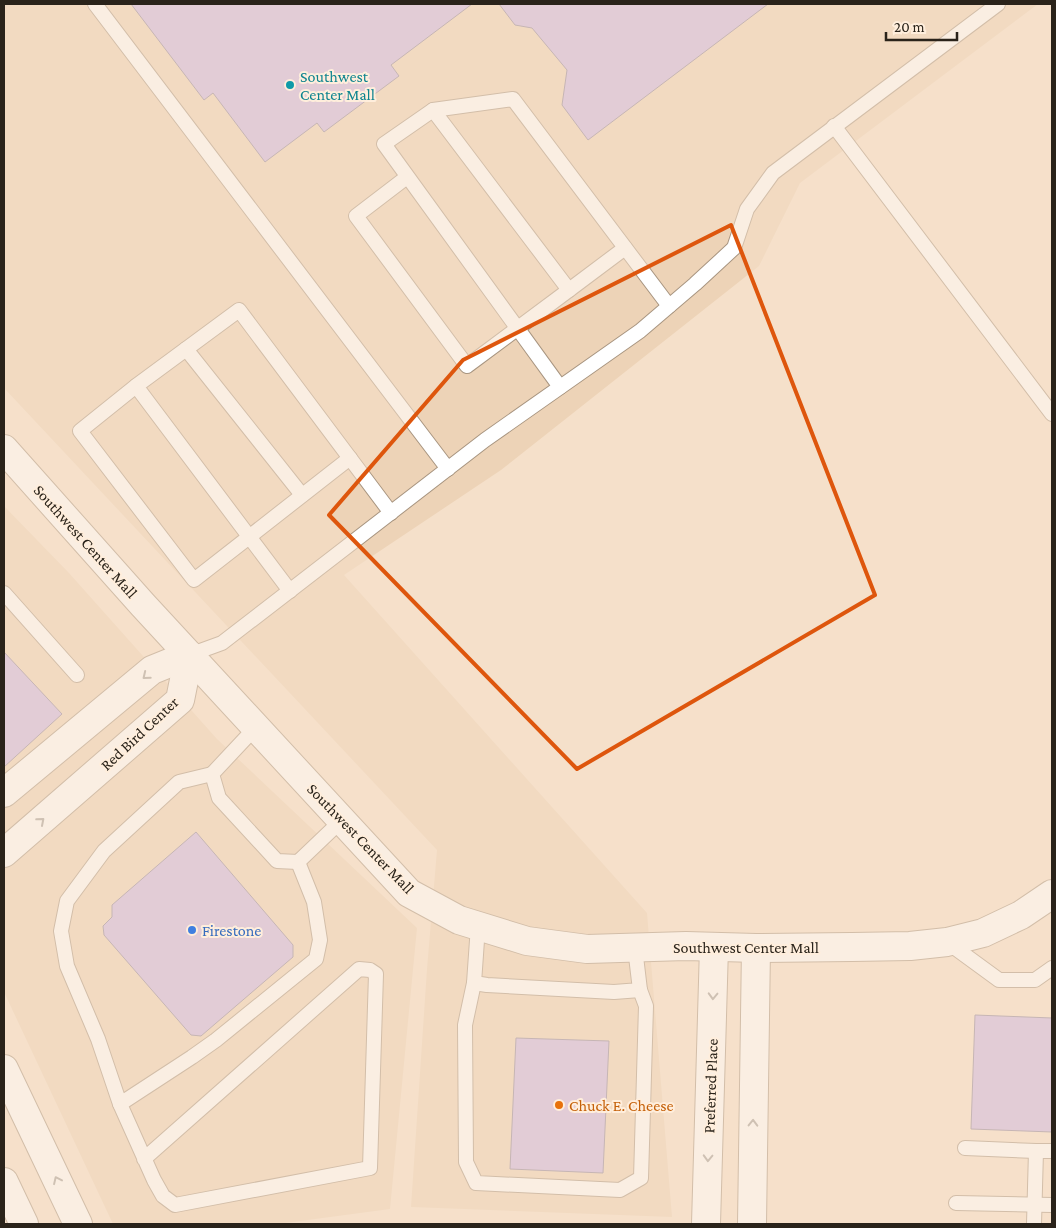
<svg xmlns="http://www.w3.org/2000/svg" width="1056" height="1228" font-family="'Crimson Pro',serif">
	<rect width="100%" height="100%" fill="#f5e0ca"/>
	<g fill="#edd3b7">
		<path d="M4,4H1038L800,183L759,266L501,470L344,575L647,913L672,1217L411,1207L427,969L437,850L4,388Z"/>
		<path d="M4,506L69,573L217,739L417,928L390,1209L278,1224H113L4,992Z"/>
	</g>
	<g fill="#cab4e4" stroke="#8d829a">
		<path d="M131,4H472L391,65L399,76L324,132L317,123L265,162L213,93L204,100Z"/>
		<path d="M499,4H768L588,140L562,105L567,70L532,28L515,25Z"/>
		<path d="M4,652L62,714L4,767Z"/>
		<path d="M196,832L293,945V957L201,1036L191,1035L104,935L103,926L112,917V905Z"/>
		<path d="M975,1015L1052,1018V1132L971,1129Z"/>
		<path d="M516,1038L609,1041L603,1173L510,1169Z"/>
	</g>
	<g fill="none" stroke-linecap="round" stroke-linejoin="round">
		<g stroke="#a89580" stroke-width="16">
			<g id="lane">
				<path d="M95,4L448,469"/>
				<path d="M834,126L1052,414"/>
				<path d="M407,177L356,216L467,366L569,290L433,110"/>
				<path d="M569,290L625,248"/>
				<path d="M186,349L302,495"/>
				<path d="M136,386L80,431L194,580L350,458"/>
				<path d="M560,387L384,144L433,110L513,99L669,306"/>
				<path d="M290,591L136,386L239,310L391,513"/>
				<path d="M4,593L77,675"/>
				<path d="M189,655L222,643L485,440L640,331L695,284L734,248L747,209L773,173L998,4"/>
				<path d="M256,727L212,774L219,798L277,861L298,862L342,820"/>
				<path d="M212,774L179,782L104,851L67,901L61,931L67,966L98,1039L120,1104L192,1057L216,1040L316,959L320,940L314,902L298,862"/>
				<path d="M478,926L474,983L487,985L614,992L640,990L635,948"/>
				<path d="M947,942L999,980H1035L1052,968"/>
				<path d="M474,983L465,1025L466,1162L476,1183L620,1190L641,1178L646,1006L640,990"/>
				<path d="M120,1104L154,1180L163,1196L175,1205L370,1168L376,974L370,970L359,969L144,1159"/>
				<path d="M965,1148L1036,1151"/>
				<path d="M956,1203L1052,1205"/>
				<path d="M1034,1224L1036,1151H1052"/>
			</g>
		</g>
		<g stroke="#a89580" stroke-width="30">
			<g id="street">
				<path d="M4,449L143,605L409,893L459,920L527,941L587,949L686,946L756,948L852,947L910,946L947,942L983,933L1021,915L1052,894"/>
				<path d="M4,793L152,670L189,655"/>
				<path d="M4,853L180,700L189,655"/>
				<path d="M706,1224L714,947"/>
				<path d="M752,1224L756,948"/>
			</g>
		</g>
		<g stroke="#a89580" stroke-width="30">
			<g id="secondary">
				<path d="M4,1069L78,1224"/>
				<path d="M4,1182L24,1224"/>
			</g>
		</g>
		<use href="#lane" stroke="#fff" stroke-width="14"/>
		<use href="#street" stroke="#fff" stroke-width="28"/>
		<use href="#secondary" stroke="#fff" stroke-width="28"/>
	</g>
	<defs><path id="oneway-chevron" d="M-2-3.5L2.5 0L-2 3.5" fill="none" stroke-width="1.6" stroke-linecap="round" stroke-linejoin="round" transform="scale(1.25)"/></defs>
	<g stroke="#9f9c98">
		<use href="#oneway-chevron" transform="translate(146 676) rotate(141)"/>
		<use href="#oneway-chevron" transform="translate(41 821) rotate(-41)"/>
		<use href="#oneway-chevron" transform="translate(713 996) rotate(92)"/>
		<use href="#oneway-chevron" transform="translate(753 1123) rotate(-89)"/>
		<use href="#oneway-chevron" transform="translate(708 1158) rotate(92)"/>
		<use href="#oneway-chevron" transform="translate(57 1180) rotate(-115)"/>
	</g>
	<path d="M0 0H1056V1228H0ZM731,225L875,595L577,769L329,515L463,360Z" fill="#f5e0ca" fill-opacity=".55" fill-rule="evenodd"/>
	<path fill="none" stroke="#de560d" stroke-width="4" stroke-linejoin="round" d="M731,225L875,595L577,769L329,515L463,360Z"/>
	<circle fill="#0f9aa8" stroke="#ffeedc" stroke-width="2" cx="290" cy="85" r="5"/>
	<circle fill="#3f7fe0" stroke="#ffeedc" stroke-width="2" cx="192" cy="930" r="5"/>
	<circle fill="#e8710a" stroke="#ffeedc" stroke-width="2" cx="559" cy="1105" r="5"/>
	<g text-anchor="middle" stroke-width="4" stroke-linejoin="round" paint-order="stroke">
		<g font-size="16" fill="#0d838f" stroke="#ffeedc" text-anchor="start">
			<text x="300" y="82">Southwest<tspan x="300" dy="18">Center Mall</tspan></text>
		</g>
		<g font-size="16" fill="#2a231a" stroke="#ffeedc">
			<text transform="translate(86 541) rotate(48)" y="6">Southwest Center Mall</text>
			<text transform="translate(139 733) rotate(-43)" y="6">Red Bird Center</text>
			<text transform="translate(361 838) rotate(46)" y="6">Southwest Center Mall</text>
			<text x="746" y="953">Southwest Center Mall</text>
			<text transform="translate(710 1086) rotate(-88)" y="6">Preferred Place</text>
		</g>
		<g font-size="16" fill="#366cbe" stroke="#ffeedc" text-anchor="start">
			<text x="202" y="936">Firestone</text>
		</g>
		<g font-size="16" fill="#c56008" stroke="#ffeedc" text-anchor="start">
			<text x="569" y="1111">Chuck E. Cheese</text>
		</g>
	</g>
	<rect width="1056" height="1228" fill="none" stroke="#2a231a" stroke-width="10"/>
	<path d="M886 32v8h71v-8" fill="none" stroke="#2a231a" stroke-width="2.5"/>
	<text x="894" y="32" font-size="15" fill="#2a231a" stroke="#ffeedc" stroke-width="4" paint-order="stroke">20 m</text>
</svg>
